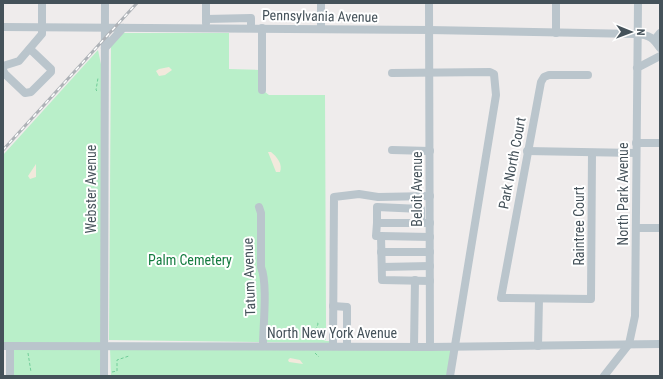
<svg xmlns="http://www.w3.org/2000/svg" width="663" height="379" font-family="'Roboto Condensed',sans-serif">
	<rect width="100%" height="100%" fill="#efecec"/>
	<g fill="#b9efc9">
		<path d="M121,33H229V69L260,70L265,92L269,95H325L326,320V340L323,341H330V343L109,340L111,44Z"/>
		<path d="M98,50L102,69L101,343H3V155Z"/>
		<path d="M110,348L453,350L449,376H111Z"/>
		<rect x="13" y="349" width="88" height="27"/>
	</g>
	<g fill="#f2e9dc">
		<path d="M169,67L172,70L165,75L159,76L156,71L159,69Z"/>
		<path d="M268,152H271C277,157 283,164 280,172H276Z"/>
		<path d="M36,164V177L30,179L28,176Z"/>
		<path d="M93,207C95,212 92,222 88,226V215L91,208Z"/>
		<path d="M290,358L300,360L303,364L289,362L288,360Z"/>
	</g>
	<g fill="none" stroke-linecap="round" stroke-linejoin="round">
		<g stroke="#70cd98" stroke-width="1" stroke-dasharray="3 2" stroke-linecap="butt">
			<path d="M97,91L96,90L98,78"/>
			<path d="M314,340V334L318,324L317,321"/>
			<path d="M28,353L31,372"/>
			<path d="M315,353L319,357"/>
			<path d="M112,372L117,371V360L129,356"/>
		</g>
		<g stroke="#bac5cc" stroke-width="8">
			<path d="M206,3V23"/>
			<path d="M429,3L430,347"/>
			<path d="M206,19L251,18V28"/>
			<path d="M3,27L429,30L637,34C650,35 653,38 660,48"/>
			<path d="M321,29V3"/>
			<path d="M556,33V3"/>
			<path d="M655,39L660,33"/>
			<path d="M105,48L123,28"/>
			<path d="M3,66L19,61L42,34V3"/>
			<path d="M637,68L660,56"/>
			<path d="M3,70L5,74L25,93L31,92L51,72V69L30,49"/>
			<path d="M392,73L490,72L494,74L496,95L450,376"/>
			<path d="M588,75H549L544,77L541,82L501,298L591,299L592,153"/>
			<path d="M262,90V28"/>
			<path d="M636,143H660"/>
			<path d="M392,150L430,151"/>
			<path d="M527,151L636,153"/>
			<path d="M259,207L261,213V267C268,284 263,326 263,346"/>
			<path d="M377,223V207L421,209V223"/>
			<path d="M636,228H660"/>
			<path d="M381,236L430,237"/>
			<path d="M381,252H430"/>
			<path d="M382,267L430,266"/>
			<path d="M430,281L382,280L381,236H376L377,223H430"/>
			<path d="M333,306L347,307V346"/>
			<path d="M3,346L430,347L660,344"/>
			<path d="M10,346V376"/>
			<path d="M333,346L334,197L359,194L378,197L430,196"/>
			<path d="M538,346L539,299"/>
			<path d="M414,347L415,280"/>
			<path d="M104,376L105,3"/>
			<path d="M604,376L629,344L635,316L638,3"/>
		</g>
		<g stroke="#aeb2b7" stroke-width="3">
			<path id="rail" d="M3,150L137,3"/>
		</g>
		<use href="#rail" stroke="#fff" stroke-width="1.5" stroke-dasharray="4.5" stroke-linecap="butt"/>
	</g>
	<g text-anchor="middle" stroke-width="4" stroke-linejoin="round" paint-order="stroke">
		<g font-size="14" fill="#45525a" stroke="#fff">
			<text transform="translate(320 16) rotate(1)" y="5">Pennsylvania Avenue</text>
			<text transform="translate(512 163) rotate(-79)" y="5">Park North Court</text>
			<text transform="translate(91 189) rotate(-90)" y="5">Webster Avenue</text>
			<text transform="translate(417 189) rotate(-90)" y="5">Beloit Avenue</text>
			<text transform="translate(623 194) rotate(-90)" y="5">North Park Avenue</text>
			<text transform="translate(579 226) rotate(-90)" y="5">Raintree Court</text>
			<text transform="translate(249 277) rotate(-92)" y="5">Tatum Avenue</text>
			<text x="332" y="338">North New York Avenue</text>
		</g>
		<g font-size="14" fill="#157c40" stroke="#fff">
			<text x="190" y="265">Palm Cemetery</text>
		</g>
	</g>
	<rect width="663" height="379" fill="none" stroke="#45525a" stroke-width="8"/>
	<g transform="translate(631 32) rotate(91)" stroke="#ffffff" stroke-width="3" paint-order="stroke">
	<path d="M0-3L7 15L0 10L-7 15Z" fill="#45525a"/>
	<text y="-6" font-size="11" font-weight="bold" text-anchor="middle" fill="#45525a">N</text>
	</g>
</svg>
